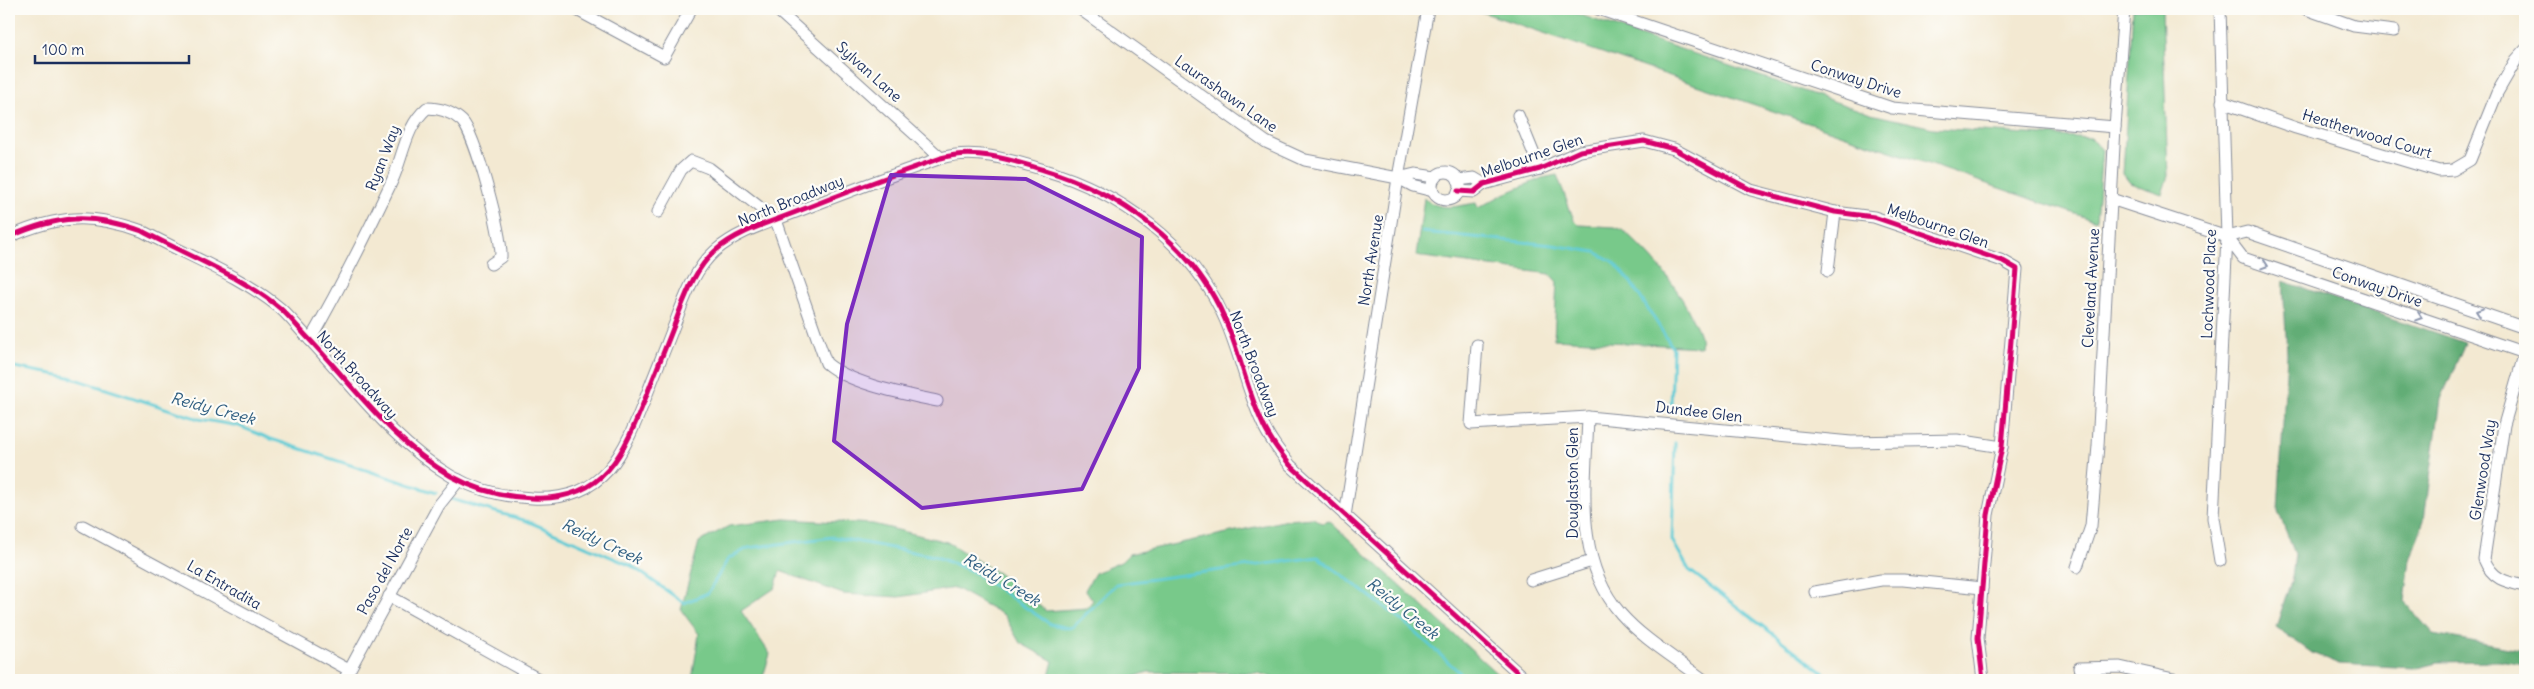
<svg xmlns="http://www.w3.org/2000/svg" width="2534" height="689" font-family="Delius,sans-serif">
	<rect width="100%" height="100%" fill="#fdfcf7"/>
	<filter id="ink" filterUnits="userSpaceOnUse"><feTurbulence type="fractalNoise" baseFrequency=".02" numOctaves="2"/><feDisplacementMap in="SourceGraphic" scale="10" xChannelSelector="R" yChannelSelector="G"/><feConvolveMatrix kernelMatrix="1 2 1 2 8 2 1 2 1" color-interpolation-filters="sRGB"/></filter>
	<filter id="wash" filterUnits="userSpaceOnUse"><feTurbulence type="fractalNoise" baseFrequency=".0096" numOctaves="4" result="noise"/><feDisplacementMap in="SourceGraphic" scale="20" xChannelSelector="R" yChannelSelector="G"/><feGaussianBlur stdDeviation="1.12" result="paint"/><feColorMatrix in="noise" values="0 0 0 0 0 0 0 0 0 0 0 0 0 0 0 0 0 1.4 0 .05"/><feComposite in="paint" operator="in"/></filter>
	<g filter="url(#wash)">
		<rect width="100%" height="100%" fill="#f3e9d2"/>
		<g fill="#78c98a" stroke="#4a7c74">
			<path d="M1473,9H1563L1871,114L1933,128L2091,138L2102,150L2096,221Z"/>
			<path d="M2133,9H2162L2168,176L2162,194L2130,183L2123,174Z"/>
			<path d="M1557,175L1574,220L1579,225L1615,227L1623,230C1652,256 1676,283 1692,318C1697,328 1702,336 1700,347L1554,339L1557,282L1550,274L1416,256L1424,198C1441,212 1456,206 1476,203L1478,208L1504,194L1542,178Z"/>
			<path d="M1313,518L1322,523L1329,521L1504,680H1282L1258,673L1148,672L1125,680H1048L1053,661L1020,643L1004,615L955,588L899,597L843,594L780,571L775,588L741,611L770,654L762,680H692L699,634L681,610L699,542L729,526L785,519L873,524L947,542L998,573L1046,611L1087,608L1093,600L1085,590L1095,573L1121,562L1129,554L1288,520Z"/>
		</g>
		<path fill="#62ad76" stroke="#3e6e6a" d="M2283,281L2465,343L2441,399L2424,520L2410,560L2405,602L2433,634L2525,651V665L2498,661L2438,662L2414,668L2339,664L2312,653L2276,627L2292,578L2295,554L2278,511L2287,354Z"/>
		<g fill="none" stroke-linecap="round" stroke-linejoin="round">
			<g stroke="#5dcad4" stroke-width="3">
				<path d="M1422,232L1553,245L1595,252L1614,262L1630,281L1673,348L1671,407"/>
				<path d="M9,366L69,377L199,419L239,426L271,439L436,493"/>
				<path d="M1675,443L1672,540L1689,570L1833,680"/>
				<path d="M451,499L527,521L632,566L684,603L708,593L728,559L748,548L833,537L934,556L972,571L1050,624L1068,628L1073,627L1116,584L1318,557L1404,622L1468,680"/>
			</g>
		</g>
	</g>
	<g filter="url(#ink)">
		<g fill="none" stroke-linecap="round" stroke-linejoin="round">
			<g stroke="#878c98" stroke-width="13">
				<g id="minor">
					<path d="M575,9L664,57L691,9"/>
					<path d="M776,9L941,158"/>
					<path d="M1080,9L1266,142L1305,160L1398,178L1413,186L1433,191"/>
					<path d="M1598,9L1892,108L2115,127"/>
					<path d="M2220,9L2227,237L2213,518L2220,561"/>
					<path d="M2306,9L2354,26L2394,31"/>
					<path d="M2222,102L2296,128L2439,171L2453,170L2470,160L2497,93L2516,60L2525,50"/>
					<path d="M1518,115L1540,169"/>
					<circle cx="1446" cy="186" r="14"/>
					<path d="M1398,178L1415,174L1435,177"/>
					<path d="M1458,180L1474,178L1484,184"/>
					<path d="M1458,191L1474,192L1484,184L1540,169L1580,151L1644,141L1674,149L1751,190L1835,212L1874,217L2003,261L2017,269L2002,447L1988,515L1982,588L1978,638L1983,680"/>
					<path d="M2111,199L2227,237L2247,232L2525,328"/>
					<path d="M658,212L681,170L691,161L709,168L776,220L826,363C850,384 905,394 937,401"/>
					<path d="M9,237C58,215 91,213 142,231C186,255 242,276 281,309C291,318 300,330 310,340C355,388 393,442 451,476C476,490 504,497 532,498C605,502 624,453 647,394C657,368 668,342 678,315C687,292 696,268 715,251C738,231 768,223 796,212C844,193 892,175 941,158C975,148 1011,160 1044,170C1119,192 1192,244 1224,317C1239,350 1246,387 1261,420C1268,437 1279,451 1290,465L1526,680"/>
					<path d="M2227,237L2243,258L2525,353"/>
					<path d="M1828,271L1835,212"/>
					<path d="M310,340C340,288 366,236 392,181C404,155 405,127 427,108C440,108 452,112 462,121C476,136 502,235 501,257L491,264"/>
					<path d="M1477,345L1471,424L1588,417L1851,442L1957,440L2002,447"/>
					<path d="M2525,352L2504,425L2484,559C2492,579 2505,582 2525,586"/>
					<path d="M1588,417C1586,483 1573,559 1621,614C1644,640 1677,659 1704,680"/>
					<path d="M1345,516L1398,178L1428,9"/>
					<path d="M83,526L349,670"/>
					<path d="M2077,567L2091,526L2098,446L2115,127L2124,9"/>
					<path d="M1531,580L1592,561"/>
					<path d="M1815,592L1881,580H1903L1982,588"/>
					<path d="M389,596L540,680"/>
					<path d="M2079,668L2120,667L2178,680"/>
					<path d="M344,680L439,505L459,480"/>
				</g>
			</g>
			<use href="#minor" stroke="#fff" stroke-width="11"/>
			<g stroke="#fdfcf7" stroke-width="8">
				<g id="cycleway">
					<path d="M1458,191L1474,192L1484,184L1540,169L1580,151L1644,141L1674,149L1751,190L1835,212L1874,217L2003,261L2017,269L2002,447L1988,515L1982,588L1978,638L1983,680"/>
					<path d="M9,237C58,215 91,213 142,231C186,255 242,276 281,309C291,318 300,330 310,340C355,388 393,442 451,476C476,490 504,497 532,498C605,502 624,453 647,394C657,368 668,342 678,315C687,292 696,268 715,251C738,231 768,223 796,212C844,193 892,175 941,158C975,148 1011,160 1044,170C1119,192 1192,244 1224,317C1239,350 1246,387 1261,420C1268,437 1279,451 1290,465L1526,680"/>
				</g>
			</g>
			<use href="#cycleway" stroke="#d6006c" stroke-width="5"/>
		</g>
		<defs><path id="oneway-chevron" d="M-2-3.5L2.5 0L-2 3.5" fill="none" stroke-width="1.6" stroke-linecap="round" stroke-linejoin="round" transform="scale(1.25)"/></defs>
		<g stroke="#8d97ae">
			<use href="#oneway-chevron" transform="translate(2265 265) rotate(18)"/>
			<use href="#oneway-chevron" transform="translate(2479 312) rotate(-161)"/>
			<use href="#oneway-chevron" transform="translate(2419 317) rotate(19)"/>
		</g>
	</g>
	<path fill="#7b2cbf" fill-opacity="0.2" stroke="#7b2cbf" stroke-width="4" stroke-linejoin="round" d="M891,175L1026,179L1142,237L1139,368L1082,489L922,508L834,441L847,324Z"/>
	<g text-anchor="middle" stroke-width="4.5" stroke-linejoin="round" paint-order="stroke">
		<g font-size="15" fill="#1b2f5e" stroke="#fdfcf7">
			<text transform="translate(869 72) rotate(42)" y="5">Sylvan Lane</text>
			<text transform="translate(1856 79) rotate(18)" y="5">Conway Drive</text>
			<text transform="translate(1226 94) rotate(35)" y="5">Laurashawn Lane</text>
			<text transform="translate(2367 134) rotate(17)" y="5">Heatherwood Court</text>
			<text transform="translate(1532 156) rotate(-19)" y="5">Melbourne Glen</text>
			<text transform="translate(383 158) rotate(-69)" y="5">Ryan Way</text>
			<text transform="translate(791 201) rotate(-22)" y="5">North Broadway</text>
			<text transform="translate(1938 226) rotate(19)" y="5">Melbourne Glen</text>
			<text transform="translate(1371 260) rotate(-81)" y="5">North Avenue</text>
			<text transform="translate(2209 284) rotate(-88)" y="5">Lochwood Place</text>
			<text transform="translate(2377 287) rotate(19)" y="5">Conway Drive</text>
			<text transform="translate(2091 288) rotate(-87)" y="5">Cleveland Avenue</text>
			<text transform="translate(1254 364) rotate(69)" y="5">North Broadway</text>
			<text transform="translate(357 375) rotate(48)" y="5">North Broadway</text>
			<text transform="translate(1699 412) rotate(7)" y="5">Dundee Glen</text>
			<text transform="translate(2483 470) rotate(-81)" y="5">Glenwood Way</text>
			<text transform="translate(1573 483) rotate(-90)" y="5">Douglaston Glen</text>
			<text transform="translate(385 571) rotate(-61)" y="5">Paso del Norte</text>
			<text transform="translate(224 585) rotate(30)" y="5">La Entradita</text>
		</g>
		<g font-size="16" font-style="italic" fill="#2f5e81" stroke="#fdfcf7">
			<text transform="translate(213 408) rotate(15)" y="6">Reidy Creek</text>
			<text transform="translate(602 541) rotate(25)" y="6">Reidy Creek</text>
			<text transform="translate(1002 579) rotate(31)" y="6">Reidy Creek</text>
			<text transform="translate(1403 608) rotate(39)" y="6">Reidy Creek</text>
		</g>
	</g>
	<rect width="2534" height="689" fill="none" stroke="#fdfcf7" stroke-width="30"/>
	<path d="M35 55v8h154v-8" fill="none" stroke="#1b2f5e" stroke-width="2.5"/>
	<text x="42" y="55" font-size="15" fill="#1b2f5e" stroke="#fdfcf7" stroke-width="4" paint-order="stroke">100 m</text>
</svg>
